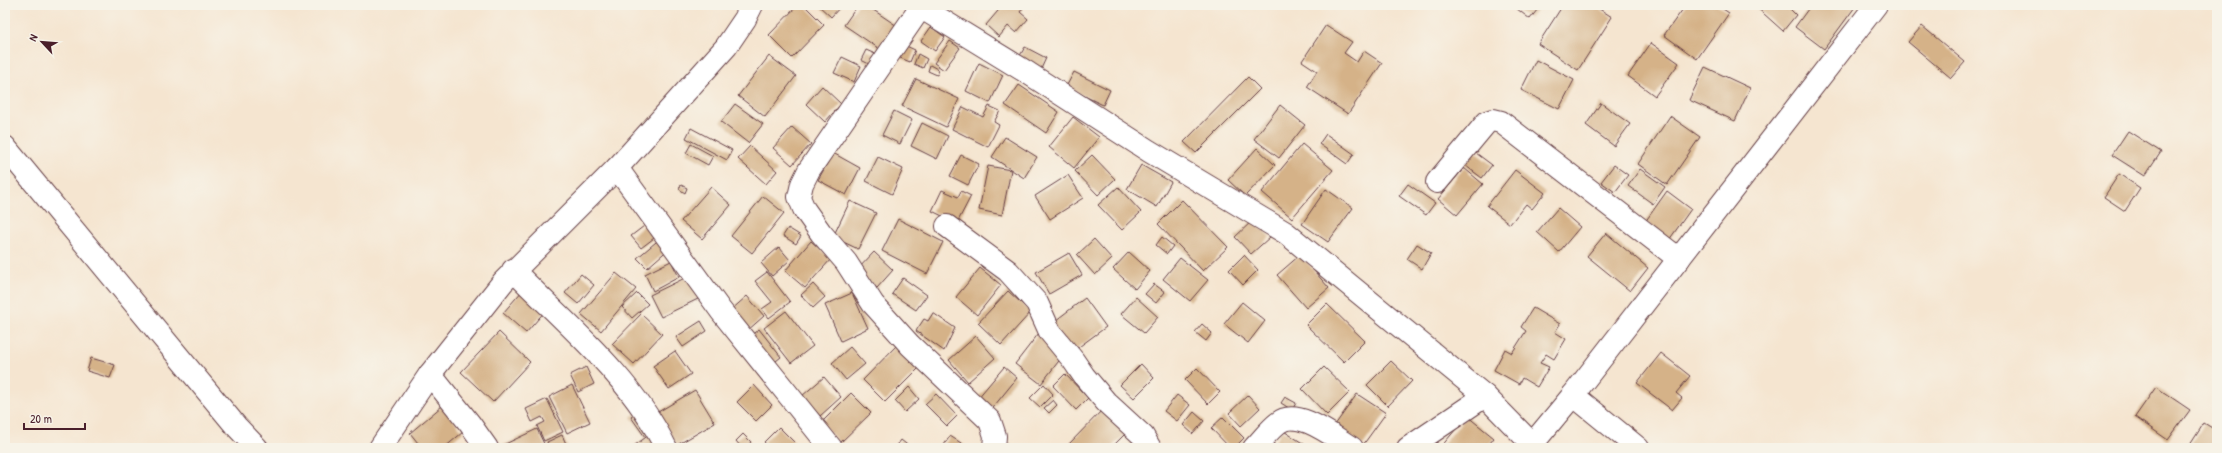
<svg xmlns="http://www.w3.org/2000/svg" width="2222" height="453" font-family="'Patrick Hand',sans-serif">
	<rect width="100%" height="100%" fill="#f7f3e8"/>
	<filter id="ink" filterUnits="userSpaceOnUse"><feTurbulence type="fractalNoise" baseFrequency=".025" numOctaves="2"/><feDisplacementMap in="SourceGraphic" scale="8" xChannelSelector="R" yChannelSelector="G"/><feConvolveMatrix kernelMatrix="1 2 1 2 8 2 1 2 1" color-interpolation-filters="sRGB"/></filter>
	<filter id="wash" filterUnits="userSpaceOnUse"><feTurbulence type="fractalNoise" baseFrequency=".012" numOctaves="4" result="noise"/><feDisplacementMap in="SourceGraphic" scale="16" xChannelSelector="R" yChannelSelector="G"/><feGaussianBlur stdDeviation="0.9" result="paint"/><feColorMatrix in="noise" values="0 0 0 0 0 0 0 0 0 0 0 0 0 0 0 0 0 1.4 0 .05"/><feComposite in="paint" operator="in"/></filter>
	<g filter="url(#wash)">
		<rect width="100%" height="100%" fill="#f5e5d0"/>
		<g id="blocks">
			<g fill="#d5b288">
				<path d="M798,5H804L824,25L792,58L769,35Z"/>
				<path d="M818,5H842L831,17Z"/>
				<path d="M858,5H866L900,28L884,52L844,25Z"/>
				<path d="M1003,5H1025L1020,12L1028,19L1016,33L1008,26L999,37L986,25Z"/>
				<path d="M1512,5H1541L1530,19Z"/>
				<path d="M1563,5H1593L1612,17L1578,70L1538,44Z"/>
				<path d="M1686,5H1717L1729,13L1697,59L1664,35Z"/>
				<path d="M1754,5H1791L1789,8L1796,15L1783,31Z"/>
				<path d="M1811,5H1852L1855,7L1824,49L1795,27Z"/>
				<path d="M1326,25L1352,42L1344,53L1357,62L1364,51L1382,63L1348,114L1307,87L1317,71L1302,61Z"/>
				<path d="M1922,26L1965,62L1951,78L1908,42Z"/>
				<path d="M931,27L945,37L935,51L921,41Z"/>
				<path d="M950,41L960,48L944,70L934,63Z"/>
				<path d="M1651,43L1679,63L1655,96L1628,76Z"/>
				<path d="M904,45L915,50L910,62L898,57Z"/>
				<path d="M1025,47L1046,58L1041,69L1018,59Z"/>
				<path d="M866,50L880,56L875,67L861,60Z"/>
				<path d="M918,54L927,59L923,68L914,64Z"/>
				<path d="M769,56L796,76L765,117L738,96Z"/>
				<path d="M842,57L861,66L854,82L834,73Z"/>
				<path d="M1536,60L1574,80L1559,109L1521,90Z"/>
				<path d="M979,63L1003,75L990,103L966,91Z"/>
				<path d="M930,65L939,70L937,75L928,71Z"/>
				<path d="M1705,67L1750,88L1735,121L1689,100Z"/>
				<path d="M1074,72L1110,90L1103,105L1066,87Z"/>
				<path d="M1248,77L1260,89L1196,153L1184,142Z"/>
				<path d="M916,79L959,99L946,127L902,106Z"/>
				<path d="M1019,85L1059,112L1046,133L1005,105Z"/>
				<path d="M822,86L841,104L825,122L806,104Z"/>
				<path d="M1601,103L1630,124L1614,146L1586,125Z"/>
				<path d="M735,104L763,124L748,143L721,122Z"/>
				<path d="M1280,105L1305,125L1279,158L1254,139Z"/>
				<path d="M989,106L1000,111L994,122L999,125L988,147L952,129L963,107L983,117Z"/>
				<path d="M894,111L912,120L900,144L882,135Z"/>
				<path d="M1670,116L1700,137L1667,185L1638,164Z"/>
				<path d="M1073,117L1099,137L1074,168L1049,147Z"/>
				<path d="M922,123L948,136L937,159L911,146Z"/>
				<path d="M792,127L811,144L792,165L773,148Z"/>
				<path d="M691,128L732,150L727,160L686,138Z"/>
				<path d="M2128,131L2161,152L2145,176L2112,155Z"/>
				<path d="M1326,134L1354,154L1347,164L1319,144Z"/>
				<path d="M1005,137L1037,157L1024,178L992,157Z"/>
				<path d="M691,144L713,156L708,165L686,153Z"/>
				<path d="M1302,144L1333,170L1292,218L1262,192Z"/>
				<path d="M750,146L777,171L766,184L738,159Z"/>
				<path d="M1468,147L1492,165L1482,178L1458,160Z"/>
				<path d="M1257,148L1275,165L1245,196L1228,180Z"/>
				<path d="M833,153L860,168L846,195L818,180Z"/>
				<path d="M961,155L979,164L968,185L950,176Z"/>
				<path d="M1092,155L1115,179L1098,195L1075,171Z"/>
				<path d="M878,157L903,169L892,194L866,181Z"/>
				<path d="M1141,165L1171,182L1157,207L1127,189Z"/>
				<path d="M1614,165L1628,175L1615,192L1601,182Z"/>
				<path d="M988,166L1011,170L1002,215L979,210Z"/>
				<path d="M1464,168L1483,184L1457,215L1438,199Z"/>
				<path d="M1640,169L1665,187L1653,204L1628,186Z"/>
				<path d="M1515,170L1545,193L1532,209L1526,204L1510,224L1487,206Z"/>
				<path d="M2119,174L2140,188L2125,211L2104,197Z"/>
				<path d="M1068,175L1083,198L1050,219L1035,196Z"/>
				<path d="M1408,184L1435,203L1426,215L1399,196Z"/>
				<path d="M681,185L687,188L685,193L679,189Z"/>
				<path d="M711,187L731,205L702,239L681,221Z"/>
				<path d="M1118,187L1141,212L1122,230L1098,205Z"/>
				<path d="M1326,189L1353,208L1328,242L1302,224Z"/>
				<path d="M942,190L958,197L961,191L971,196L957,223L932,211Z"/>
				<path d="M1667,191L1691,209L1669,240L1645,222Z"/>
				<path d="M763,196L784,213L752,253L731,236Z"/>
				<path d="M1182,200L1228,247L1203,271L1158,224Z"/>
				<path d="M850,201L876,213L858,249L833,237Z"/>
				<path d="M1558,208L1580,227L1559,252L1537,232Z"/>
				<path d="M898,219L943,242L927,274L882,251Z"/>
				<path d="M1253,220L1270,237L1251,254L1235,237Z"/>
				<path d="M648,223L658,235L641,248L631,236Z"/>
				<path d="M788,228L801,236L796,244L783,236Z"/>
				<path d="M1606,233L1648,268L1630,291L1587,256Z"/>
				<path d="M662,237L671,247L647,268L637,258Z"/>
				<path d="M1162,237L1173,246L1167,254L1156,245Z"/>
				<path d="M1094,239L1112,259L1095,275L1077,255Z"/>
				<path d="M811,241L831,259L805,288L785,271Z"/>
				<path d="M1417,244L1431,253L1422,269L1407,259Z"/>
				<path d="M779,247L790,260L772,276L761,263Z"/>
				<path d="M874,252L893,270L877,288L857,270Z"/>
				<path d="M1129,252L1150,271L1135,289L1113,269Z"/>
				<path d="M1069,253L1082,275L1049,294L1036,272Z"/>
				<path d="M1244,255L1258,270L1243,285L1229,270Z"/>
				<path d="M1300,255L1329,288L1306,308L1277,275Z"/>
				<path d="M1180,258L1208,280L1190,301L1163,279Z"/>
				<path d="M671,261L679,277L653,291L645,274Z"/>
				<path d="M980,268L1001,285L977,315L956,297Z"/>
				<path d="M767,272L790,302L769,318L762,309L772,302L755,281Z"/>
				<path d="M616,273L636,289L601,331L581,314Z"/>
				<path d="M581,274L594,285L578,304L565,293Z"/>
				<path d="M689,276L700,298L661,317L650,295Z"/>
				<path d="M903,278L927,295L916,310L892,294Z"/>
				<path d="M813,284L825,297L813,308L801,295Z"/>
				<path d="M1154,284L1165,292L1156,303L1145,294Z"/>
				<path d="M523,290L546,310L526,333L503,313Z"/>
				<path d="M1008,291L1031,312L1001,345L978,323Z"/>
				<path d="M637,293L648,304L632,318L622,307Z"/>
				<path d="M852,293L868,328L841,341L825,305Z"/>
				<path d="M747,296L764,316L747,331L730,311Z"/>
				<path d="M1136,297L1158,317L1144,333L1121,314Z"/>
				<path d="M1085,298L1106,327L1072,352L1051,324Z"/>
				<path d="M1242,302L1265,321L1248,343L1224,324Z"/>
				<path d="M1327,304L1365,341L1344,362L1306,325Z"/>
				<path d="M1533,308L1560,324L1555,332L1566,339L1554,359L1546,354L1540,363L1549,367L1537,387L1522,378L1519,384L1494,370L1505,349L1512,353L1526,331L1521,327Z"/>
				<path d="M786,311L813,346L791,363L764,328Z"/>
				<path d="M933,313L955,328L944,351L916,331L924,319L928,321Z"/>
				<path d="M641,314L662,334L634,364L612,344Z"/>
				<path d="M701,321L707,331L683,347L676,337Z"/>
				<path d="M1202,324L1212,333L1206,341L1195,332Z"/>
				<path d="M759,329L781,357L771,365L749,337Z"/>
				<path d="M499,332L530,362L493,402L461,372Z"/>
				<path d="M1039,333L1065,353L1041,384L1015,364Z"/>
				<path d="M976,336L995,358L968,382L949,360Z"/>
				<path d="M897,345L920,367L885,402L863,380Z"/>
				<path d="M850,347L865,364L846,380L832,363Z"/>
				<path d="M675,351L691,374L669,389L653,366Z"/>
				<path d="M1661,353L1690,376L1676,393L1682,398L1672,410L1637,383Z"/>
				<path d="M91,358L115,365L110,378L87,371Z"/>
				<path d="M1391,361L1412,381L1388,406L1367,385Z"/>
				<path d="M1141,364L1154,378L1134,398L1120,385Z"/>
				<path d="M586,367L594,384L578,392L570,375Z"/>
				<path d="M1004,367L1017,378L990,411L977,399Z"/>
				<path d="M1324,367L1350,392L1327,415L1302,389Z"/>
				<path d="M1197,368L1220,392L1208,404L1185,380Z"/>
				<path d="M1065,374L1088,398L1076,410L1053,386Z"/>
				<path d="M824,377L841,397L820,416L802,396Z"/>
				<path d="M1044,384L1053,394L1040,407L1030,398Z"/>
				<path d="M572,385L590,422L567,433L549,397Z"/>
				<path d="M754,385L772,405L756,421L737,402Z"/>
				<path d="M909,387L919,399L905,412L895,401Z"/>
				<path d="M2156,387L2190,410L2168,440L2135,417Z"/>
				<path d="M695,390L715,423L677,445L658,412Z"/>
				<path d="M851,393L871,413L840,443L821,423Z"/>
				<path d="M936,394L957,416L947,426L925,404Z"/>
				<path d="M1357,394L1386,413L1363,445L1335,425Z"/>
				<path d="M1177,395L1190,405L1177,421L1164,411Z"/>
				<path d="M1248,395L1260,408L1241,426L1229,413Z"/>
				<path d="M1285,397L1296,403L1292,410L1281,403Z"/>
				<path d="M547,399L563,432L544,441L537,426L545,422L542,417L532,422L526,409Z"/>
				<path d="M1053,400L1057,405L1049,413L1044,408Z"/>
				<path d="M442,406L463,432L444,448H422L410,433Z"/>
				<path d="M1106,406L1130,429L1111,448H1071L1068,445Z"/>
				<path d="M638,412L652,432L645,437L631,417Z"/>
				<path d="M1194,412L1204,421L1193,434L1183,425Z"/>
				<path d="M1467,416L1494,438L1486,448H1440Z"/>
				<path d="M1223,417L1244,438L1234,448H1230L1211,428Z"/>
				<path d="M2204,423L2217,431V448H2188Z"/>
				<path d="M779,427L795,443L790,448H770L764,442Z"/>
				<path d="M537,429L546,448H502L501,446Z"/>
				<path d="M1282,430L1304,444L1301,448H1271Z"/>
				<path d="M743,434L751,442L746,448H742L736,441Z"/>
				<path d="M562,435L568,448H549L547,442Z"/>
				<path d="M649,435L658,448H631Z"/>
				<path d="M950,436L969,448H942Z"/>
				<path d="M901,440L911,448H895Z"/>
				<path d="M1133,442L1139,448H1126Z"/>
			</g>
		</g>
	</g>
	<g filter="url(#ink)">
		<use href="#blocks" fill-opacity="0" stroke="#643d44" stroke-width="1"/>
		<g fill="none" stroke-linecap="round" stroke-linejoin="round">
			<g stroke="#643d44" stroke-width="24">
				<g id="minor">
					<path d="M917,5L1028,73L1149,151L1286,233L1485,396L1532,444"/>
					<path d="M921,7L809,170L802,184L799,197L804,209L821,233L846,262L873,304L910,345L990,421L995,436L994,448"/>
					<path d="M5,147L236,426L257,448"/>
					<path d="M617,168L721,311L831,448"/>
					<path d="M1437,182L1487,122L1493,120L1501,122L1679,259"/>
					<path d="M947,226L1008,271L1037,303L1050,332L1073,360L1084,376L1106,402L1143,436L1150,448"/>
					<path d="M513,270C567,325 632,378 666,448"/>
					<path d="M430,374L470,424L487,448"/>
					<path d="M1573,395L1638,448"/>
					<path d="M380,448L430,374L503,282L617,168L726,47L745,19L752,5"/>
					<path d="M1254,448C1262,440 1269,430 1278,423C1297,407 1334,437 1352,448"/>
					<path d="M1408,448L1485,396"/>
					<path d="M1529,448L1573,395L1876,5"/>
				</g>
			</g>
			<use href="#minor" stroke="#fff" stroke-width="22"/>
		</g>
	</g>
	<rect width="2222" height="453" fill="none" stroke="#f7f3e8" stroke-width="20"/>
	<g transform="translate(42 42) rotate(296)" stroke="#f7f3e8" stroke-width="3" paint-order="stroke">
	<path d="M0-3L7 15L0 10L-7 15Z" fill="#4a1f2b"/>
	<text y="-6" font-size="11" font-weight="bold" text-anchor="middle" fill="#4a1f2b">N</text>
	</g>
	<path d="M24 423v6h61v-6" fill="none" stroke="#4a1f2b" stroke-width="2"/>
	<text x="30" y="423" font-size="12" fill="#4a1f2b" stroke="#f7f3e8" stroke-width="3" paint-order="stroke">20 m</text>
</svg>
